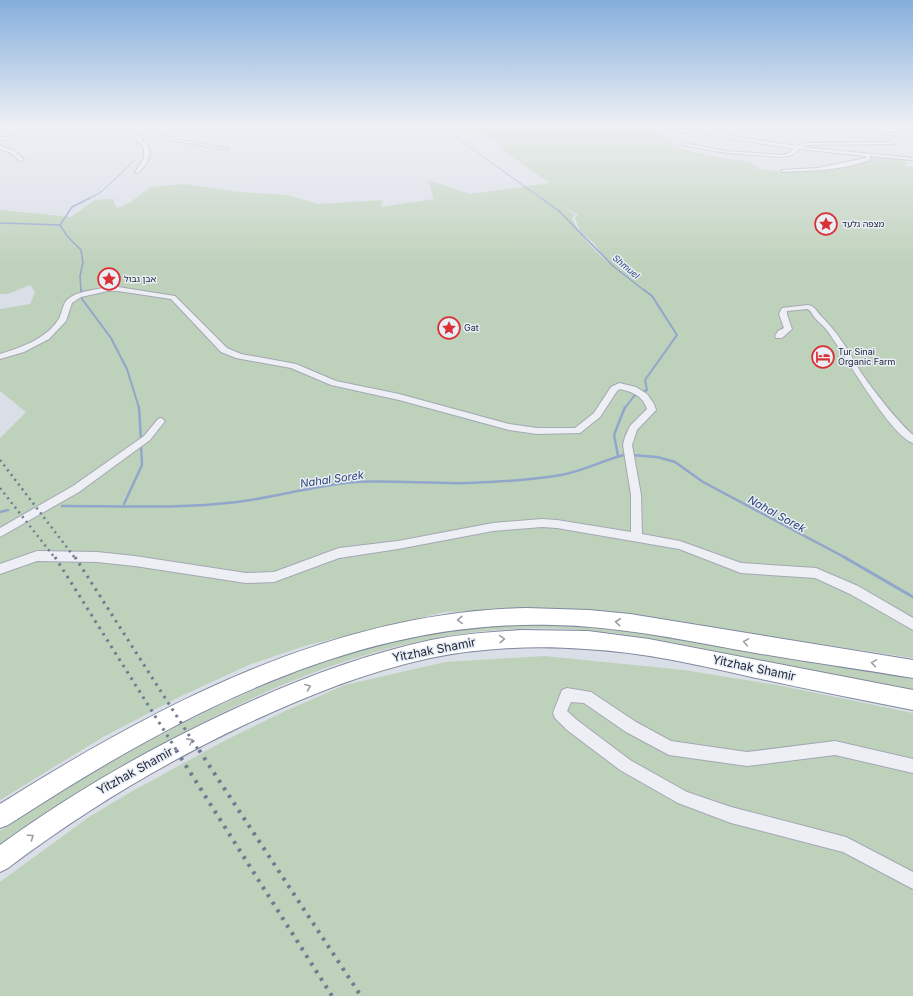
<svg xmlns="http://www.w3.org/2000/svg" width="913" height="996" font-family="Inter,'Noto Sans Hebrew',sans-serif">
	<rect width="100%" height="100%" fill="#dadee7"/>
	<g fill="#bed1ba" fill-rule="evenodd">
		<path d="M471,126H641L662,136L682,149L716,157L750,162L759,169L768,170L785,172L820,170L869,160L871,157L909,159L904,166H913V658L620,614L550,608L445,612L308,645L251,664L177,698L103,737L0,800V438L26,412L0,391V309L30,304L35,292L30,285L8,294H0V210L71,217L95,200L113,199L115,205L118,208L131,202L150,187L184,184L239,192L287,195L319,204L383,200L381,207L434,199L428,180L470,194L550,183L499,148L505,145L475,132ZM561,205L578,215L575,218L580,231L594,243L609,264C597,253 578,234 572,218L575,215Z"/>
		<path d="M509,624L582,625L643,632L773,656L913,679V690C855,679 798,668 741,656C683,644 626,632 567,629C428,622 302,669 181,734C147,752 112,770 80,792C53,810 27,829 0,848V831C85,774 175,723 270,683C321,662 373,643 428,632C454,627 482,627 509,624Z"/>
		<path d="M544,656L684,670L782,686L913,713V996H0V882L89,817L129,793L226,740L283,712L345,685L445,662Z"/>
	</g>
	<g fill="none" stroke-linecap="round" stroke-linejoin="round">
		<g stroke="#91a6cb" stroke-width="1">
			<path d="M444,126L463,142L542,199"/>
			<path d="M88,199L101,192L135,160"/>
		</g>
		<g stroke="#91a6cb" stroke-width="1.5">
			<path d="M541,198L559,211L613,266L645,291"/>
			<path d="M0,223L60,225"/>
			<path d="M81,291L80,276L83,262L81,250L68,237L60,225L72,207L90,198"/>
		</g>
		<g stroke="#91a6cb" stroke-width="2">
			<path d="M81,290L82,299L111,338L127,369L139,408"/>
			<path d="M625,408L634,396L647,390L645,380L677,335L652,296L644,290"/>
		</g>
		<g stroke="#91a6cb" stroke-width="2.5">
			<path d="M139,407L141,440"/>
			<path d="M631,455L657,457L675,462L703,482L846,558"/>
			<path d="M618,456L614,435L625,407"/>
			<path d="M124,504L142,465L141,445"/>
			<path d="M62,506C120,506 179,509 237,502C277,497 316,485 356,482C393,480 431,484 468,483C497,482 527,480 555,476C580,473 600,461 624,455"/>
			<path d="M0,512L8,510"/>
		</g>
		<path stroke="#91a6cb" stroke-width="3" d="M844,557L913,597"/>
		<g stroke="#a3a8b4" stroke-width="2">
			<g id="minor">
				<path d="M39,126H45L22,137L0,140V138L20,135Z"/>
				<path d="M91,126H96L100,129L116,126L99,131Z"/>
				<path d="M122,126H127L137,136L157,133L165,137L228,149L226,150L164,139L156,135L140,139C143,141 147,144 149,148C152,157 144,169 137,173L135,172L144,158V147Z"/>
				<path d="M661,126H669L707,134L705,135L685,133Z"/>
				<path d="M691,126H699L724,135L797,146L806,143L891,142L893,144L806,145L802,147L913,158V160L870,156V160C843,170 811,171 783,172L781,170L817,168L866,158L865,156L799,149L792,155L783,157L726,153L682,145L684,143L726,151L783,155L789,153L794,149L723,137Z"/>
				<path d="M799,126H820L913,135V137Z"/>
				<path d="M0,146L15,151L24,160L20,161L11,153L0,149Z"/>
				<path d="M108,287H118L175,296L227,348L241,354L296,364L336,381L399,394L509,424L537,428H575L594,413L611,387L619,383L636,387L647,394L654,404L656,410L637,430L632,445L641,495L642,534L680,541L741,563L816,568L858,586L913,618V630L850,594L815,578L741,573L679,549L557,528L542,527L493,531L398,549L339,558L274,582L246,583L135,566L97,562L37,561L0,574V564L37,551L97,552L135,556L246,573L274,572L339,548L398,541L493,523L542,519L557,520L631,532V495L623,445L625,437L630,426L647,409C643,396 633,392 620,389L617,391L600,417L580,433L537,434L509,430L399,400L331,385L291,368L236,358L221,352L171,299L118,291H108L81,297L72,303L66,321L49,339L24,352L0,359V354C20,348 46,339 58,320C62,315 62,305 67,300C76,291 96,290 108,287Z"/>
				<path d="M808,305C816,307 816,311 821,316C839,334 848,350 860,371C873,390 896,420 913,435V443C890,436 843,351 826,329C823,325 818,322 815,318C812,315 812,311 807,309L787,311V314L792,329L782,338H776L775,336L778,331L784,328L779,314L782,308Z"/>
				<path d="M161,418L165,421L150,440L79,492L0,537V528L73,486L144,436L158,419Z"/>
				<path d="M567,688L591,692L636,722L671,741L747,752L835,741L913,759V773L835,755L747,766L669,755L626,732L584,703L571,702L567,711L577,720L630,760L687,792L731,807L846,837L913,872V889L843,852L731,823L678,803L620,770L567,730L555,718L553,713L562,690Z"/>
			</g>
		</g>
		<g stroke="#80899f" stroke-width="2">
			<g id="highway">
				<path d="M526,608L589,610L630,614L913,660V678C853,668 793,660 733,649C673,638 614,626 553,625C352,619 172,719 8,825L0,828V804C159,704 334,612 526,608Z"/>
				<path d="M521,630L588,631L649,639L913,690V710C861,700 808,689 756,678C700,665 643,652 585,649C533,645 481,648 430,658C365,672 304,697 244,725C160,765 82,812 8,868L0,872V845C73,792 150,748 232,710C296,680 362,655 431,640C460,634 491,632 521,630Z"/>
			</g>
		</g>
		<use href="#minor" fill="#edeff5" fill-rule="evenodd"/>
		<use href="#highway" fill="#fff" fill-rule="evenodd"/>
		<g stroke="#727a92" stroke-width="2.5" stroke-dasharray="2 4" stroke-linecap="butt">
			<path d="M0,460L75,558"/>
			<path d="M0,488L55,558"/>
		</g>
		<g stroke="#727a92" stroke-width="3" stroke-dasharray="2.5 5" stroke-linecap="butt">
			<path d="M55,557L177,751"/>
			<path d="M75,557L199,751"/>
		</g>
		<g stroke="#727a92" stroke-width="4" stroke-dasharray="3 6" stroke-linecap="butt">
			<path d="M176,750L332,996"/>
			<path d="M199,750L361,996"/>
		</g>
	</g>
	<defs><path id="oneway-chevron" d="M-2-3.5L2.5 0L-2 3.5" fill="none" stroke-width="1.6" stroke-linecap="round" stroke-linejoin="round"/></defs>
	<g stroke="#9c9fa8">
		<use href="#oneway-chevron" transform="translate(460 620) rotate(176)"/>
		<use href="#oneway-chevron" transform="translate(618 622) rotate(-174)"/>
		<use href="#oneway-chevron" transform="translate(502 639) rotate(-4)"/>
		<use href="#oneway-chevron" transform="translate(746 642) rotate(-170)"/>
		<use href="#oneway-chevron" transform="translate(874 663) rotate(-171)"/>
		<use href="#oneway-chevron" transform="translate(308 687) rotate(-23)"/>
		<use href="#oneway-chevron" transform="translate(190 741) rotate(-28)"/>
		<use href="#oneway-chevron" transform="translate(31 837) rotate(-35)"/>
	</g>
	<linearGradient id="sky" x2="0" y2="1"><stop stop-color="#85aedc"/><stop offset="0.47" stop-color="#eef0f4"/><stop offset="1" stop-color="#eef0f4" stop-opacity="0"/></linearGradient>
	<rect width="913" height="266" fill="url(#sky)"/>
	<defs>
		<g id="sight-ring" transform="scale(1.15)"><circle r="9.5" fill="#e9edf4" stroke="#db3036" stroke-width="1.5"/><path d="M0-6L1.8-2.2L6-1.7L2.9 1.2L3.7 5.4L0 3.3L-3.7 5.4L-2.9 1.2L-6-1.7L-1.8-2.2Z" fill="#db3036"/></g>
		<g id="hotel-ring" transform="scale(1.15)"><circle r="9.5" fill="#e9edf4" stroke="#db3036" stroke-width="1.5"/><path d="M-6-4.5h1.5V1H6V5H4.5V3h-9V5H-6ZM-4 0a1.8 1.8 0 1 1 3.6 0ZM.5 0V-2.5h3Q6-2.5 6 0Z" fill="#db3036"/></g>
	</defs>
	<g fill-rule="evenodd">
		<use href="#sight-ring" x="826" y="224"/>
		<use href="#sight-ring" x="109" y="279"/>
		<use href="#sight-ring" x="449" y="328"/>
		<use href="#hotel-ring" x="823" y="357"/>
	</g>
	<g text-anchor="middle" stroke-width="3" stroke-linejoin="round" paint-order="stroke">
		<g font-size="9" fill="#232a3e" stroke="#e9edf4" text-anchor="start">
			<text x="842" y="227">מצפה גלעד</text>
			<text x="124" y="282">אבן גבול</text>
			<text x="464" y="331">Gat</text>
			<text x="838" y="355">Tur Sinai<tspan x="838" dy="10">Organic Farm</tspan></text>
		</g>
		<g font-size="9" font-style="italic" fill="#2a4375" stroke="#e9edf4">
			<text transform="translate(626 267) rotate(40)" y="3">Shmuel</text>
		</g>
		<g font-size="11" font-style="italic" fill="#2a4375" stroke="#e9edf4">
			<text transform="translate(332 479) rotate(-8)" y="4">Nahal Sorek</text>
			<text transform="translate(777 514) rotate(29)" y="4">Nahal Sorek</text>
		</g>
		<g font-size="12" fill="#232a3e" stroke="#e9edf4">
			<text transform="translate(434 650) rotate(-11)" y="4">Yitzhak Shamir</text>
			<text transform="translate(754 668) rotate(12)" y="4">Yitzhak Shamir</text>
			<text transform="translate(135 771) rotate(-29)" y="4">Yitzhak Shamir</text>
		</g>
	</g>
</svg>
